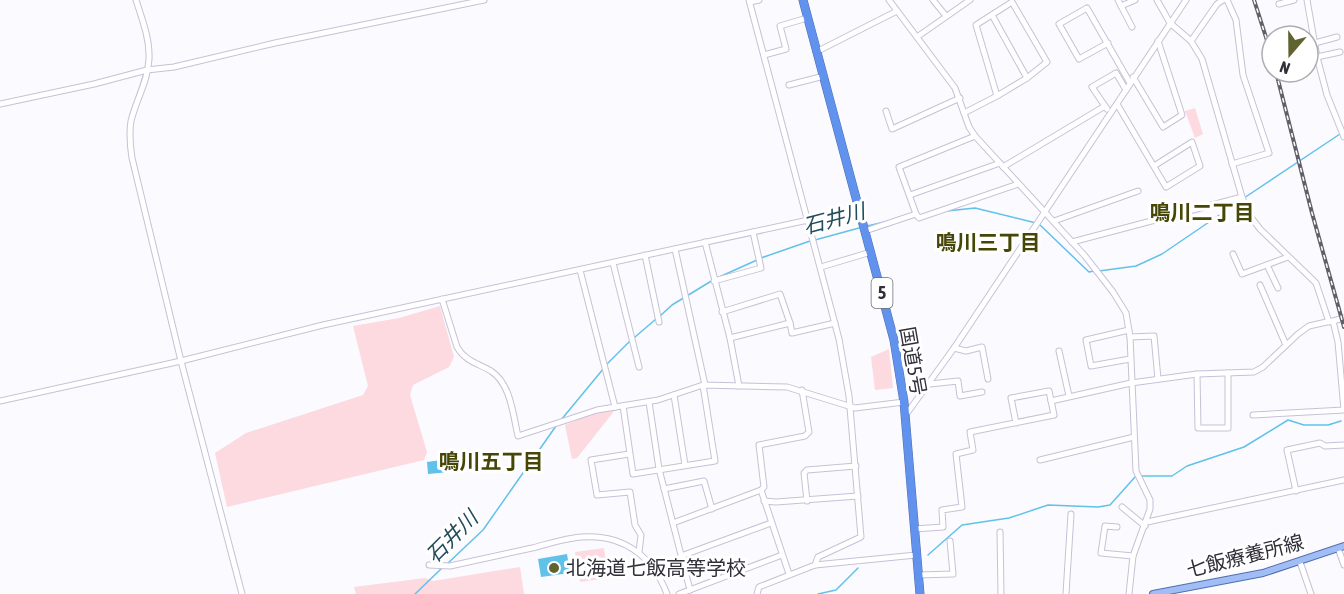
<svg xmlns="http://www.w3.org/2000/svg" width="1344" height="594" font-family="'Asap Condensed','Noto Sans JP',sans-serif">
	<rect width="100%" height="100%" fill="#fbfaff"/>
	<g fill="#fcdae0">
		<path d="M1195,108L1203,134L1195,138L1185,111Z"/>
		<path d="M440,306L454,357L449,367L413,385L410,395L427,452L424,460L227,507L215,453L246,433L363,395L368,386L353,326L399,318Z"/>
		<path d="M889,349L893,388L875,390L871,357Z"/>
		<path d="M615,410L577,458L572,459L565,425L596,412Z"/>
		<path d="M604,548L608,578L580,582L575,552Z"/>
		<path d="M520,567L524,594H356L354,587L425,578L433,581Z"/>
	</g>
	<g fill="#61c2e9">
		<path d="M448,459L450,472L428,474L427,462Z"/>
		<path d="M567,554L570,573L541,577L538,559Z"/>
	</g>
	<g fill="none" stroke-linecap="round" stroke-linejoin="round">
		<g stroke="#61c2e9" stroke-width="1.5">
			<path d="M1244,198L1340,134"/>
			<path d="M947,211L975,208L1036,223"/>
			<path d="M1040,225L1089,272L1094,271"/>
			<path d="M867,226L889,221"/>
			<path d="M815,240L859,228"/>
			<path d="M761,258L810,241"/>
			<path d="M1099,271L1136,266L1162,254L1240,201"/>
			<path d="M717,278L757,260"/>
			<path d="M660,316L672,305L713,280"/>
			<path d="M635,337L656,319"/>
			<path d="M607,364L631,340"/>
			<path d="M561,420L604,368"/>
			<path d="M1142,476H1172L1187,466L1244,447L1288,420L1304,425H1328L1341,421"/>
			<path d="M928,555L962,525L1009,518L1048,505L1098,507L1110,505L1135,477"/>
			<path d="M446,565L483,530L556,426"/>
			<path d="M415,594L442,568"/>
			<path d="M818,594L836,590L858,568"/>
		</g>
		<g stroke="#c7c1d8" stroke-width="7">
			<g id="minor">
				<path d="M136,0C142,19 150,39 149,59C148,81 136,100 131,121C129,133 130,145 132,158L181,361L242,594"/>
				<path d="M749,0L839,339L849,396L861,537L818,557L815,565"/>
				<path d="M889,0L955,88L969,127L975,136L1085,256L1113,292L1126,313L1130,337L1136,471L1150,500V509L1133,556L1129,594"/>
				<path d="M933,0L946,16"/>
				<path d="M1118,0L1132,27"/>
				<path d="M1157,0L1170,23L1191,41L1202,59L1242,197L1250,216L1260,229L1316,283L1329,322"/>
				<path d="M1227,0L1236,20L1243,75L1269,153L1232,164"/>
				<path d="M1307,0L1317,57L1327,95L1344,137"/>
				<path d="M750,2L759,0"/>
				<path d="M1279,4L1294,0"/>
				<path d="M1121,6L1135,0"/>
				<path d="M992,15L1027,78"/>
				<path d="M917,37L970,0"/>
				<path d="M1191,41L1217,4L1223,0"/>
				<path d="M1108,43L1079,59L1059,24L1087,8L1130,83"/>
				<path d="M1315,43L1337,37"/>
				<path d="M816,52L897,11"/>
				<path d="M764,55L786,49L780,26L807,18"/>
				<path d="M1317,57L1340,52"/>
				<path d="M1133,77L1163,127L1182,115L1158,41"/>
				<path d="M789,85L824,76"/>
				<path d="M0,104L94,84L147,70L174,67L275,43L484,0"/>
				<path d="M1117,104L1166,187L1200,166L1192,142L1154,166"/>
				<path d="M1107,109L1092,87L1116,73L1126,90"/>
				<path d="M886,111L892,129L960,98"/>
				<path d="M964,113L997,96L976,25L1012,2L1047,62L1027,78L997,96"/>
				<path d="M1003,167L1105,106"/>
				<path d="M910,195L1000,163"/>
				<path d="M916,214L899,167L975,136"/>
				<path d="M1054,221L1138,191"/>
				<path d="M865,231L916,214L919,218L1018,184"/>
				<path d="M705,242L730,338L739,386"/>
				<path d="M1072,242L1242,197"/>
				<path d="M675,249L705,385"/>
				<path d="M1233,254L1242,274L1288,257"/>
				<path d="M645,255L659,322"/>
				<path d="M613,263L639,367"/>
				<path d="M1267,265L1278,288"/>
				<path d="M821,267L871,252"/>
				<path d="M580,270L615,407"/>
				<path d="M714,281L761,268L753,232"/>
				<path d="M1260,285L1286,345"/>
				<path d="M442,299L457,347C466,362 478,363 491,371C511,384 513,415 518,436L597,410L658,400L703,385L787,387L855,408L904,402"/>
				<path d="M722,312L780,294L790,323"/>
				<path d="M1129,330L1086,340L1091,366L1130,359"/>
				<path d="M1130,337L1154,336L1158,379"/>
				<path d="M730,338L790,323L792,333L835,323"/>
				<path d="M954,348L966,351L982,347L988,379"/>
				<path d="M1059,351L1069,396"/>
				<path d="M1197,374L1198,428H1228V373"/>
				<path d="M930,384L958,381L960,396L982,392"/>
				<path d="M674,395L685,465"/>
				<path d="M0,401L181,361L323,325L859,209"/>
				<path d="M1051,401L1131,383L1197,374L1254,372L1263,367L1298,334L1309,326L1331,321"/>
				<path d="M649,402L659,469L690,590"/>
				<path d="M623,406L633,474L715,461L703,385"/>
				<path d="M1253,415L1344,410L1338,342L1333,321L1344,318"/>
				<path d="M905,416L954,348L1186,0"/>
				<path d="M629,454L591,460L597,495L630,492L635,525L641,535L639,552"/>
				<path d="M1040,460L1134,437"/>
				<path d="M664,489L704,481L712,509"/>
				<path d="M1296,491L1287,450L1320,443L1325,446L1344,445"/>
				<path d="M764,501L776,502L858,496"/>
				<path d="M807,501L804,473L807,470L856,466"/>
				<path d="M1122,507L1145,526"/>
				<path d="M1147,522L1344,480"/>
				<path d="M673,523L761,490"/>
				<path d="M1117,527L1105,526L1101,553L1133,556"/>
				<path d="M914,529L943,527L942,510L962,507L956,454L973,450L970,432L1054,415L1049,391L1011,398L1016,423"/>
				<path d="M1000,532L1001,594"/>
				<path d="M1338,548L1344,565"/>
				<path d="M681,556L771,523"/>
				<path d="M1300,562L1311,594"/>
				<path d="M429,565L450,566C478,560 505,554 532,548C548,544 566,538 582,537C624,534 653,557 667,594"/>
				<path d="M789,574L761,490L764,487L759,445L805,436L809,432L802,390"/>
				<path d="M918,575L953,574L950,541"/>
				<path d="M679,594L782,555"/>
				<path d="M757,594L759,587L815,565L916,555"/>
				<path d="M1066,594L1071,514"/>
			</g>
		</g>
		<g stroke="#506fae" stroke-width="8">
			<path id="major" d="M1153,594L1263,573L1344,546"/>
		</g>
		<g stroke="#506fae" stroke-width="9">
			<path id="highway" d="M803,0L894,340L904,402L920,594"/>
		</g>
		<use href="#minor" stroke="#fff" stroke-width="5"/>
		<use href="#major" stroke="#a0bef5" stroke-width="6"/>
		<use href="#highway" stroke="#6092ee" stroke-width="8"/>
		<g stroke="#615f67" stroke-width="4">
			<g id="rail">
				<path d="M1254,0L1272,56"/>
				<path d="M1276,72L1312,213L1344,327"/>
			</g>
		</g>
		<use href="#rail" stroke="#fff" stroke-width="1.5" stroke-dasharray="4.5" stroke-linecap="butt"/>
	</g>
	<circle fill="#60622f" stroke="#fff" stroke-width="2" cx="554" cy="568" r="6"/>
	<g text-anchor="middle" stroke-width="6" stroke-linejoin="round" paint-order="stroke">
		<rect fill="#fff" stroke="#6f6d74" stroke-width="1.5" x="871.5" y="278" width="21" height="30" rx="4.5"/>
		<g font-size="18" font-weight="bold" fill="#312f38">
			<text x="882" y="299">5</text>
		</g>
		<g font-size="20" fill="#312f38" stroke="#fff">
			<text transform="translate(913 361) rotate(80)" y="7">国道5号</text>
			<text transform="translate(1245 556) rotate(-14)" y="7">七飯療養所線</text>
		</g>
		<g font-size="20" fill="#312f38" stroke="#fff" text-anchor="start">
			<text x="566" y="575">北海道七飯高等学校</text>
		</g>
		<g font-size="21" font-weight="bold" fill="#464707" stroke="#fff">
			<text x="1202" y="220">鳴川二丁目</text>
			<text x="988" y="250">鳴川三丁目</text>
			<text x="491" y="469">鳴川五丁目</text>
		</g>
		<g font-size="21" font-style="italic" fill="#224c5d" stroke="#fff">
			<text transform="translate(834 219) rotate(-15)" y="7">石井川</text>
			<text transform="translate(452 537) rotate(-45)" y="7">石井川</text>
		</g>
	</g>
	<g transform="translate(1290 54) rotate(200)"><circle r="28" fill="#ffffff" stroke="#adacaf" stroke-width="1.5"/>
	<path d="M0-4.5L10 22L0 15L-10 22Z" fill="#60622f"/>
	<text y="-9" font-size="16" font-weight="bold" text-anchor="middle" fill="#312f38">N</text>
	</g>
</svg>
